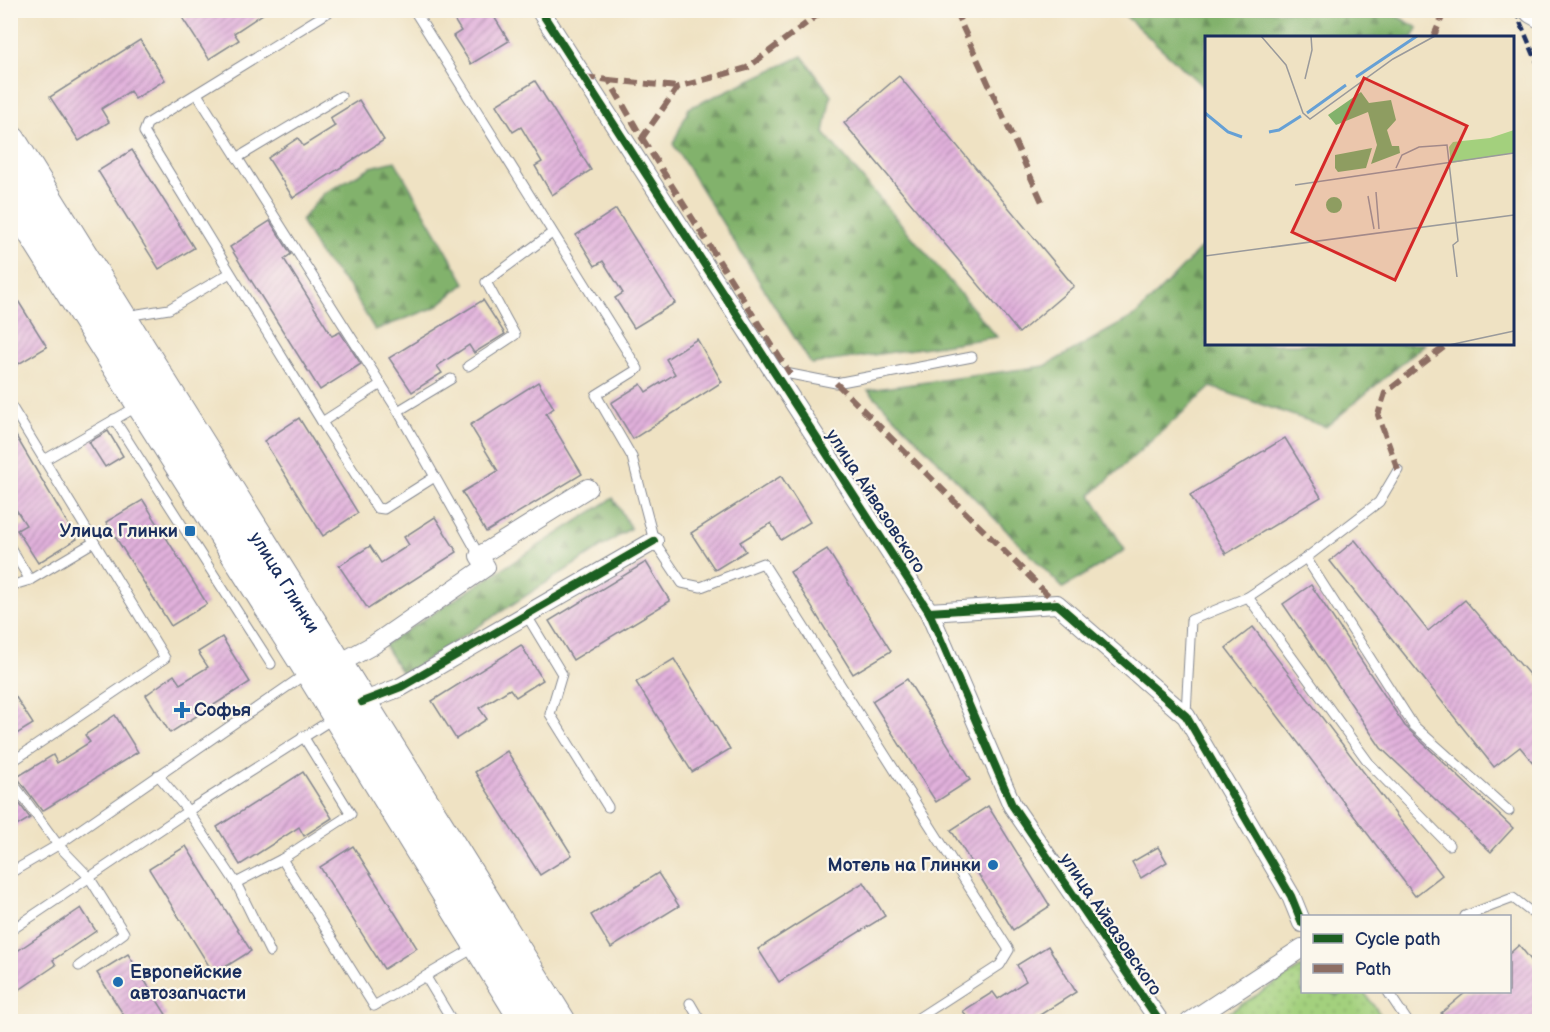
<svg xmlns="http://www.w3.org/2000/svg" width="1550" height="1032" font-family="'Balsamiq Sans',sans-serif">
	<defs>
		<pattern id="forest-firs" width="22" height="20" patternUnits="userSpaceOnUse" patternTransform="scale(1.5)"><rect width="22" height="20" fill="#82b26c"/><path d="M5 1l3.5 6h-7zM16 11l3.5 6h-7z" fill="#6a915c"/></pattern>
		<pattern id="garden-dots" width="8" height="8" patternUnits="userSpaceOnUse" patternTransform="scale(1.5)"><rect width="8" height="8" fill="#a3d07d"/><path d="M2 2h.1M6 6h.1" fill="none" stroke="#8cb36e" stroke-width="1.8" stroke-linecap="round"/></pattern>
		<pattern id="building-hatch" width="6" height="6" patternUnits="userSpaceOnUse" patternTransform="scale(1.5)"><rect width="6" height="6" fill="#e1b1db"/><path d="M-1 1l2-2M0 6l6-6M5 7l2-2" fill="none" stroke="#b690b5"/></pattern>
	</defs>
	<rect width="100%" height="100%" fill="#fbf7ec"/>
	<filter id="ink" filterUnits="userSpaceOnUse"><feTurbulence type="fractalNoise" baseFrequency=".0167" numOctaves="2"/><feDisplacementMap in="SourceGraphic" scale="12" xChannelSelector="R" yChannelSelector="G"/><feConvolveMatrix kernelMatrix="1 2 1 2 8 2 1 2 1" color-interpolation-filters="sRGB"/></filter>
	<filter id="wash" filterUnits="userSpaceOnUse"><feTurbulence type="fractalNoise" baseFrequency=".008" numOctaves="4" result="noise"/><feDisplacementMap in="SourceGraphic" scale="24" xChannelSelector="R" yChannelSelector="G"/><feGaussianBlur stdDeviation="1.35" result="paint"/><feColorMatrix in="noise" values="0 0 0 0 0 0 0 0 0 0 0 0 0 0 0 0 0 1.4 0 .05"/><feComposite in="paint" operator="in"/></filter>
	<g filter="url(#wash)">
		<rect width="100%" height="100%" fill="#efe2c3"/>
		<g fill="url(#forest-firs)" stroke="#4e7065" stroke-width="1.5">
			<path d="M1120,11H1388L1418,28L1413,38H1206V89Z"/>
			<path d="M802,56L831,95L824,133L997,337L811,364L673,144L689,108Z"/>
			<path d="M395,161L465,283L436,307L375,330L350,288L320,255L301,220L323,194L371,167Z"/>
			<path d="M1206,243V344H1425L1326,427L1211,387L1091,495L1125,550L1063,588L868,390L1045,366L1136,315Z"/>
			<path d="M613,498L631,528L403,675L384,645Z"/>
		</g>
		<path fill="url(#garden-dots)" stroke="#5f806e" stroke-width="1.5" d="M1302,967V992H1331L1337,996L1344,992H1364L1385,1021H1215Z"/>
		<g id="blocks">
			<g fill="url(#building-hatch)">
				<path d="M196,10H269L234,33L239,40L209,59L183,19Z"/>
				<path d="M448,10H490L509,41L471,64L453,36L461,31Z"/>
				<path d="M140,40L165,80L135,99L130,91L101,109L109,122L79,141L50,97Z"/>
				<path d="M899,76L1074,286L1019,333L844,123Z"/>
				<path d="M535,81L591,170L552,195L535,166L542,162L521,127L513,132L496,105Z"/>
				<path d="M359,100L384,140L293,198L268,158L298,138L303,146L335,126L330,118Z"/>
				<path d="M132,150L194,248L159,269L98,171Z"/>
				<path d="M616,209L675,303L634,328L615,298L623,293L603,261L595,266L576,235Z"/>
				<path d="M270,221L291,254L284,259L332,336L340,332L361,364L320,390L230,247Z"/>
				<path d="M10,288L47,347L10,369Z"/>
				<path d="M483,300L505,334L474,353L469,345L437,366L442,373L412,392L389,358Z"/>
				<path d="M697,339L722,382L633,439L611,403L641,384L646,392L675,374L666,359Z"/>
				<path d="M538,382L554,408L546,414L582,474L486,532L462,492L498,471L470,425Z"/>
				<path d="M299,418L358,513L323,536L264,441Z"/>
				<path d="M10,426L77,539L38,563L17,530L26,525L10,500Z"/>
				<path d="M108,431L123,456L105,467L89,442Z"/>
				<path d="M1285,438L1321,497L1226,554L1190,495Z"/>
				<path d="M781,476L810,522L781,540L771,523L740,542L746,551L715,570L691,533Z"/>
				<path d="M143,500L207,604L171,626L106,522Z"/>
				<path d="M435,517L457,552L368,609L339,566L370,546L381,563L409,545L404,537Z"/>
				<path d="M1355,540L1428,631L1465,600L1539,686V770L1520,747L1494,767L1330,561Z"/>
				<path d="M827,549L891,651L853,674L790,572Z"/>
				<path d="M646,562L670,601L573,660L549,621Z"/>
				<path d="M1311,585L1405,726L1513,828L1491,852L1381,748L1283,604Z"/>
				<path d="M1253,627L1442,875L1415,896L1226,648Z"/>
				<path d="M222,637L250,682L170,733L146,695L174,675L180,684L208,667L198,652Z"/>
				<path d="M521,645L543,680L516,697L510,689L479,708L487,719L456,739L432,701Z"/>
				<path d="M674,659L730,749L692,772L636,682Z"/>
				<path d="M907,679L970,780L936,802L872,701Z"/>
				<path d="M10,688L33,724L10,738Z"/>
				<path d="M115,715L138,752L42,811L17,777L53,755L57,763L90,742L85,735Z"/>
				<path d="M507,751L572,855L540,875L475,772Z"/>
				<path d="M303,772L332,818L304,836L299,827L240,865L217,827Z"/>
				<path d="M10,791L30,818L10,830Z"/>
				<path d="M988,806L1050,906L1013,930L951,830Z"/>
				<path d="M186,846L251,951L214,974L149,869Z"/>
				<path d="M353,846L417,948L384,969L320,867Z"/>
				<path d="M1158,847L1167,862L1141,878L1132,862Z"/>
				<path d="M658,873L679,906L611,948L591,915Z"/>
				<path d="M864,882L885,916L779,982L758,949Z"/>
				<path d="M81,908L96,931L53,960L56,965L19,990L10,977V956Z"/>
				<path d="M1519,945L1539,970V1022H1449L1441,1013L1466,992H1509V954Z"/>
				<path d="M1048,946L1076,992L1029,1022H970L963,1011L993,992L998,999L1026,981L1017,965Z"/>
				<path d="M128,954L167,1016L158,1022H128L97,973Z"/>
			</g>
		</g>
	</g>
	<g filter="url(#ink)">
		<use href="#blocks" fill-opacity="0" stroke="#858890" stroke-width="1.5"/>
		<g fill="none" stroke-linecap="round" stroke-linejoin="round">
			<g stroke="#858890" stroke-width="11">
				<g id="lane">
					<path d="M332,10L147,124L144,132L322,422L381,384"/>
					<path d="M414,10L638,369L596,395L632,457L654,541L682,583L701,587L763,563L1009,950L1000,965L912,1022"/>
					<path d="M197,94L398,411L480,557"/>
					<path d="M237,158L341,96"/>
					<path d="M126,316L169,309L230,273"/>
					<path d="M468,366L515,335L486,282L552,233"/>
					<path d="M775,371L836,383L972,357"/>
					<path d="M10,404L165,658L10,763"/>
					<path d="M398,411L451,379"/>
					<path d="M114,419L271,664"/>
					<path d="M322,422L377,508L384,509L433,478"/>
					<path d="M46,459L138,406"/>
					<path d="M10,547L30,580L94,542"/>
					<path d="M1306,558L1413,725L1509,811"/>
					<path d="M10,586L30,580"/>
					<path d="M1248,597L1369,763L1449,845"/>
					<path d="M527,616L562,674L550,714L608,807"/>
					<path d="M1186,714L1191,620L1248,597L1306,558L1379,502L1398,470"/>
					<path d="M158,775L188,811L236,883L282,859L374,1006L474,948"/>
					<path d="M10,779L58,845L89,877L124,933L79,966"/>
					<path d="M282,859L351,814L303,736"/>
					<path d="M10,873L58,845L307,673"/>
					<path d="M236,883L270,952"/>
					<path d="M1465,916L1513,898L1540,919"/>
					<path d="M10,931L188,811L334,718"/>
					<path d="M426,977L453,1022"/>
					<path d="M1388,992L1408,1022"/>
					<path d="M690,1003L701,1022"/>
				</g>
			</g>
			<g stroke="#858890" stroke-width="20">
				<g id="street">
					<path d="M540,10L929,612L1012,805L1160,1022"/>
					<path d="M929,612L1057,604L1186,716L1291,896L1302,923"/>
					<path d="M338,664L373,645L486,567L479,556L588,488"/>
					<path d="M362,702L401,687L654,541"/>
					<path d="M1189,1022L1302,948"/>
				</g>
			</g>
			<g stroke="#858890" stroke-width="29">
				<path id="secondary" d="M1533,10L1540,14"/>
			</g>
			<g stroke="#858890" stroke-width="35">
				<g id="highway">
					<path id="s1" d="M10,142L559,1022"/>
					<path d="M10,193L311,670L528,1022"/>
				</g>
			</g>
			<use href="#lane" stroke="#fff" stroke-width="9"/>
			<use href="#street" stroke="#fff" stroke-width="18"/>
			<use href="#secondary" stroke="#fff" stroke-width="27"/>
			<use href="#highway" stroke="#fff" stroke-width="33"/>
			<path stroke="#1b2f5e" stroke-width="4.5" stroke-dasharray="9 4.5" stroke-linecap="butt" d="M1515,10L1540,69"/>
			<g stroke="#8d6e63" stroke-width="6" stroke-dasharray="12 6" stroke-linecap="butt">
				<path d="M955,10L1043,204"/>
				<path d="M1433,38L1445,10"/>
				<path d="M584,77L609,80L642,138L678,87L747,68L824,10"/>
				<path d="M609,80L678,87"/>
				<path d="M642,138L790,374"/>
				<path d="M836,383L1057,604"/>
				<path d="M1398,470L1378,415L1385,393L1448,344"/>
			</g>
			<g stroke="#fbf7ec" stroke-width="11">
				<g id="cycleway">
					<path d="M540,10L929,612L1012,805L1160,1022"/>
					<path d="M929,612L1057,604L1186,716L1291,896L1302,923"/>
					<path d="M362,702L401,687L654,541"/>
				</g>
			</g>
			<use href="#cycleway" stroke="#1b5e20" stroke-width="8"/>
		</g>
	</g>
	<g fill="#1f6fb2" stroke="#fbf7ec" stroke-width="2">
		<rect x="184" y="525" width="12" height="12" rx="3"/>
		<path d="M179 701h6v6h6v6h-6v6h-6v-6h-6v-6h6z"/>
		<circle cx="993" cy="865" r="6"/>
		<circle cx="118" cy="982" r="6"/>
	</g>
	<g text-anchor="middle" stroke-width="4.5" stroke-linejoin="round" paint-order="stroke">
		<g font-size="18" fill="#1b2f5e" stroke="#fbf7ec">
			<text transform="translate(876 501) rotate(57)" y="6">улица Айвазовского</text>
			<text dy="6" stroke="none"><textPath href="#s1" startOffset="519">улица Глинки</textPath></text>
			<text transform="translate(1111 924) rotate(56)" y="6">улица Айвазовского</text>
		</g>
		<g font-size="18" font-weight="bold" fill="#1b2f5e" stroke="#fbf7ec" text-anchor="end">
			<text x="178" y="537">Улица Глинки</text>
			<text x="194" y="716" text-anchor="start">Софья</text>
			<text x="981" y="871">Мотель на Глинки</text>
			<text x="130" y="978" text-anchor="start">Европейские<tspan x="130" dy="21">автозапчасти</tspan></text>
		</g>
	</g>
	<g transform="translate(1205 36)">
		<rect width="309" height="309" fill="#efe2c3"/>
		<path d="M156,56L164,67L186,64L191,84L182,94L187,110H194L195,117L166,128L172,109L163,76L131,89L123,79ZM167,112L161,132L133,136L130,132V119ZM121 169a8 8 0 1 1 16 0a8 8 0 1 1-16 0Z" fill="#82b26c"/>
		<path d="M309,94V117L246,127L244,111L248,106L285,102Z" fill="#a3d07d"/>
		<path fill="none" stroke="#66a0d5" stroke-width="3" d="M151,41L212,0M0,77L23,96L37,101M102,77L141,49M64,96L74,94L96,80"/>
		<path fill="none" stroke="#9a9a9b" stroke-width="1.5" d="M56,0L81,29L98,77L105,83L188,23L230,0M100,43L107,14L106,0M191,132L197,119L214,111L242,109L253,205L248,209L252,241M90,149L309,117M171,156L174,193M163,160L169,193M0,220L309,179M244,309L309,295"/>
		<path fill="#d62828" fill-opacity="0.15" stroke="#d62828" stroke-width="3" d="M159,42L262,90L190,244L87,196Z"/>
		<rect width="309" height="309" fill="none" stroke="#1b2f5e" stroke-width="3"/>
	</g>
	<rect width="1550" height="1032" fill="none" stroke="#fbf7ec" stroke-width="36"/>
	<rect x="1301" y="915" width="210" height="78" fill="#fbf7ec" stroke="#a1a7b3" stroke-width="1.5"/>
	<rect x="1313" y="934" width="30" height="9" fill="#1b5e20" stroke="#a1a7b3" stroke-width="1.5"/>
	<text x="1355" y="945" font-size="18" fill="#1b2f5e">Cycle path</text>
	<rect x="1313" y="964" width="30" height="9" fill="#8d6e63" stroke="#a1a7b3" stroke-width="1.5"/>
	<text x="1355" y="975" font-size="18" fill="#1b2f5e">Path</text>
</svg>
